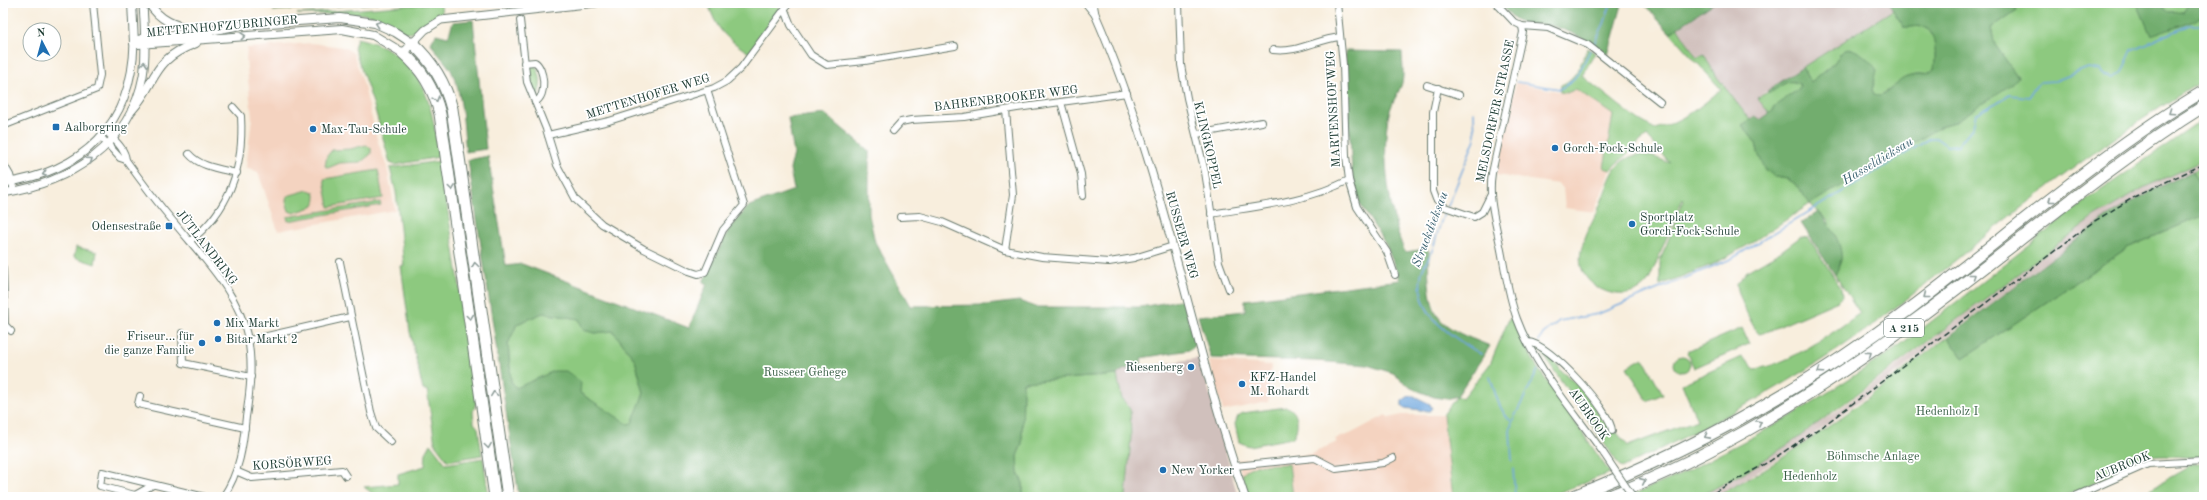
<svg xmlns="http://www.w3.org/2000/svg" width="2207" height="500" font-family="'Old Standard TT',serif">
	<rect width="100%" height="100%" fill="#fff"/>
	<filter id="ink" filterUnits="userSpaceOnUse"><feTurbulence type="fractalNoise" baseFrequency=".025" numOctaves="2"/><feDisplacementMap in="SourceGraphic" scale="8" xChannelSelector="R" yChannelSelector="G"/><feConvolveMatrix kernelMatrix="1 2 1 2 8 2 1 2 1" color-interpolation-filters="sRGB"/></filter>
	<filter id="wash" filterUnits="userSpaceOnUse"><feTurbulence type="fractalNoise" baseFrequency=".012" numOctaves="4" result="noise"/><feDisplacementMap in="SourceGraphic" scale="16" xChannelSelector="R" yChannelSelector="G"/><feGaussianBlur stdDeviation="0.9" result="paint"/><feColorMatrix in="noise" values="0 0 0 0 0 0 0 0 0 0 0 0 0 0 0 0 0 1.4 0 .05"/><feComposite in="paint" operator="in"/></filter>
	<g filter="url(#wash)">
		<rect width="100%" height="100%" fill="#f8eedd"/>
		<g fill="#f4d3c0">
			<path d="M311,43L344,47L353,53L363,82L377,139L387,167L395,210L278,231L258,172L246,168L252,118L246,59L247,48Z"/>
			<path d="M1516,83L1567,93L1576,89L1613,115L1604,168L1611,170L1594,212L1565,208L1563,188L1558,184L1496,175Z"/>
			<path d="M1209,361L1271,365L1268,402L1223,411Z"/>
			<path d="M1386,415L1389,418L1402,415H1443L1453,497H1249L1237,460L1311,454L1337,442L1335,439L1350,434Z"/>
		</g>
		<g fill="#d0c0bc">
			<path d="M1714,3H1888L1893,10L1758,97L1770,114L1760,120L1755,117L1750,120L1714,73L1704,54L1698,58L1678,28Z"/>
			<path d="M2204,160V166L2153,190L2108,216L1802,444L1729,489L1713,497H1699L1750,469L1838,410L2095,217L2143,188Z"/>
			<path d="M1200,358L1238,497H1126L1131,437L1130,408L1122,399L1117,375L1120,371L1125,369Z"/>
		</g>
		<g fill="#8dc97f" stroke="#56835a">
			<path d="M326,3H378L273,11L276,9Z"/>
			<path d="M438,3L441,5L442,15L430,19L412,33L404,32L380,18L365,14H297Z"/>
			<path d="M708,3H774L781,10L749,53C725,37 717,31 708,3Z"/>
			<path d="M2013,3H2137L2151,35L2194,21L2204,14V80C2121,130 2042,190 1967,251C1925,285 1884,318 1840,348C1771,395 1696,432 1621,468L1538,347L1555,362L1562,372L1582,387L1603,421L1613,428L1628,446L1697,420L1682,384L1742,357L1755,369C1788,365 1833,333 1860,313L1835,275L1841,259L1828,221L1810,204L1748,245L1716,263L1660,285V261L1684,200L1683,198L1650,278C1636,306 1588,295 1581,266C1580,261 1580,256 1581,251C1585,234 1594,218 1601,203C1605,192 1609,179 1615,169C1618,165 1622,161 1626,159C1641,150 1656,158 1670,163L1647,136C1639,142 1634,147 1628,154C1622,160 1616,162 1611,170L1604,168L1613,115L1576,89L1567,93L1560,92L1561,85C1576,80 1582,61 1588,48L1595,53L1582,76L1634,117L1655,129C1680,122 1702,107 1721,89L1670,33L1678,28L1697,58L1704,54L1714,73L1750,120L1742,125L1756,143L1759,156L1775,177L1787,179L1796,184L1944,125L1955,122L2018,77L1995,45L1991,28L2017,10Z"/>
			<path d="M2161,3H2188L2183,12L2169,13L2164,9Z"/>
			<path d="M1893,10L1904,27C1911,28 1917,25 1924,27C1937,31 1936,58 1934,69C1926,77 1917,73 1908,77C1897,82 1889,92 1878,96L1874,94L1872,90L1875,80L1848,48L1841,53L1834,63L1811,82L1803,67Z"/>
			<path d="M357,38C423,53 431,98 439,157L395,165L390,163L374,106L354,48Z"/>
			<path d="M534,64C542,73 542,87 537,97L530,85L527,65Z"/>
			<path d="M1789,81L1798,83L1800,88L1774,107L1773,111L1770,114L1757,98Z"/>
			<path d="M2204,119V160L2143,188L2095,217L1795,440L1750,469L1699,497H1627L1680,475L1788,418L1900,346L2084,202Z"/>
			<path d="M366,145L371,148V154L361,162L340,163L328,168L325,166L327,156L332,150L350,149Z"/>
			<path d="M440,161L460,288L476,402L473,412L474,423L478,428L482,455L448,461L435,444L427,390H423L410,332L401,266H404L396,192L390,168Z"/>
			<path d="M2204,166V198L2193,171Z"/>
			<path d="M378,170L383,198L329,207L324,179Z"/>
			<path d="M308,190L314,192L316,199L314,206L294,213L289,211L286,201L287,196Z"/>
			<path d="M380,202L381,205L288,221L287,217Z"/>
			<path d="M2204,215V458C2183,458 2156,452 2136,461C2110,472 2086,492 2057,497H1739L1735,492L1721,497H1713C1795,458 1875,391 1948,337L1963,358L2127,248Z"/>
			<path d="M1800,237L1808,238L1812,243L1841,288L1842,297L1838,301L1764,333L1759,334C1752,327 1737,293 1737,284L1747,271L1780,252Z"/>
			<path d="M76,247L97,252L95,264L74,257Z"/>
			<path d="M543,313L579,319L584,330L595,333L613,331L635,360L644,393L633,423L628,425L580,393L554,371L517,389L511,381L508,344L517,324Z"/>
			<path d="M1509,319H1513L1535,364L1610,473L1547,497H1453L1443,415L1457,396L1462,399L1490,364Z"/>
			<path d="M1742,328L1749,344L1694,368L1687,352Z"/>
			<circle cx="1682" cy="364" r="8"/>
			<path d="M1643,358L1663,394L1647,401L1627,367Z"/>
			<path d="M1117,375L1122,399L1130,408L1131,437L1126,497H1023V483L1018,473L1017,456L1022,444L1023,382Z"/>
			<path d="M1286,407C1299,409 1300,430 1292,438L1249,446L1239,442L1235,424L1238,416L1243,413Z"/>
			<path d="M431,444L446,464L483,458L489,497H425L424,494L419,497H377L364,487L398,484V474L425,466L426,453Z"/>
			<path d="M2189,463H2204V497H2136L2183,470Z"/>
			<path d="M1289,464L1293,497H1249L1242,475C1247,462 1277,465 1289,464Z"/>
		</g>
		<g fill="#72ad6e" stroke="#487551" fill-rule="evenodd">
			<path d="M1500,3H1630L1622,5L1608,55C1591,42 1573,32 1553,26C1545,24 1537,25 1529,24C1516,23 1507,12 1500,3Z"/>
			<path d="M1643,3H1714L1670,33Z"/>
			<path d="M1888,3H2013L2017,10L1991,28L1995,45L2018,77L2013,83L1955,122L1944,125L1810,204L1796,184L1787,179L1775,177L1766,170L1759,156L1756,143L1742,125L1755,117L1760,120L1773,111V107L1798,90L1800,85C1790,76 1780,87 1770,93L1767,91L1803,67L1811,82L1834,63L1841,53L1848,48C1861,51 1870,60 1877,70L1872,90L1874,94C1887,99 1896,80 1907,77C1917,74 1926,77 1934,69C1936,58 1937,31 1924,27C1917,25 1911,28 1904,27Z"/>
			<path d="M2137,3H2161L2164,9L2169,13L2183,12L2188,3H2204V14L2194,21L2151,36Z"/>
			<path d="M473,20L486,149L466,152C463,124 463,95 451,70C445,61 436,53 431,43L436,34L448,37L453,22Z"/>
			<path d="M1345,51L1402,52C1402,62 1405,77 1401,86C1397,96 1392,102 1389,114C1380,148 1390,221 1405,252L1426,249L1429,251C1428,270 1427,309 1443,322C1456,334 1474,339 1490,346L1457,396L1447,399L1434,397L1411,388L1393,373L1367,365L1315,361L1211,358L1198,316L1245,311V300L1400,280L1386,245L1360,204L1352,173Z"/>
			<path d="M825,114L869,151V215L875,242L911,306L987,305L1019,301L1035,307H1140L1181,300L1184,303L1195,346L1190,350L1141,358L1142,367C1133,368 1123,367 1117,375L1023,382L1022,444L1017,456L1018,473L1023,483V497H519L468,160L488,156L506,266L522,264L689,328L707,284L703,282L730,227L749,206L794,190L790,169L794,154L788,118ZM543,313L579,319L583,330L595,333L613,331L635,360L644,393L632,423L628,424L580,393L581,382L566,371H554L516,388L511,381L508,344L517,324Z"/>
			<path d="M2193,171L2204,198V215L2127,248L1963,358L1948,337L2108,216L2153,190Z"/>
			<path d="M1818,211C1829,223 1843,243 1841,260C1840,265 1837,271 1835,275L1801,223Z"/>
		</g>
		<path fill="#70a7de" stroke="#487289" d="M1409,396H1414L1430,404L1432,409L1429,411L1404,408L1402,406V401Z"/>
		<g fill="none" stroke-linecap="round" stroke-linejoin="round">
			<g stroke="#70a7de" stroke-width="1.5">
				<path d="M1593,45L1604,24L1611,3"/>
				<path d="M1517,82L1560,89C1577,81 1583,65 1590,50"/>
				<path d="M1448,206L1475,139L1474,112"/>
				<path d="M1446,210C1439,223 1437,237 1432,251C1429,259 1422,267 1421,276C1415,315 1452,337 1481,354"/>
				<path d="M1539,341L1543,334L1559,321L1598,314L1731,259L1931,138H1936L1947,146L1958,145L1973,127L1976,114L2010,95L2029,97L2039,82L2055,81L2088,68L2099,70L2104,75L2114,78L2122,72L2132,50L2189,25H2204"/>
				<path d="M1490,377C1496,394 1498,410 1512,422L1510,431L1512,461"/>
				<path d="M1512,422L1538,370"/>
				<path d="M1513,468L1515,497"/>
				<path d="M811,494L824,497"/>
			</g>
		</g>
	</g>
	<g filter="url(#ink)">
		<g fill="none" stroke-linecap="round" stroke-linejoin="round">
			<g stroke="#6b7b6f" stroke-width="8">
				<g id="minor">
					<path d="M1179,3L1181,65L1187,98L1205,172L1219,262L1229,289"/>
					<path d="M1337,3L1343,65L1346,156L1349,180L1357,207L1387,252L1395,275"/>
					<path d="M1496,3L1514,22L1522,26L1548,28L1588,45L1660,102"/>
					<path d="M785,10L791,25L811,55L827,65L865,61L955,46"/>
					<path d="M520,20L527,82L546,129L557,165L576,200L602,224L644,249L689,271L698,274L705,272L723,230L744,205L707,90"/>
					<path d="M1522,26L1523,32L1492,173C1488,198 1495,220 1500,245C1505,269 1508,295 1517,319C1535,368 1574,411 1604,454"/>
					<path d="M1273,50C1298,53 1315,40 1340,37"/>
					<path d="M524,63L535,62C544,67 548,96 535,102"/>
					<path d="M1427,85L1459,95"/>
					<path d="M1438,88L1433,112V191L1436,199L1445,207L1474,217L1482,212L1490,196"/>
					<path d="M1061,102L1081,174L1083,196"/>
					<path d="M3,126L97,89L100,75L93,3"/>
					<path d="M106,131C114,140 125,148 126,160"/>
					<path d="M893,131L901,122L911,120L964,117L1017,108L1127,93"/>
					<path d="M1197,134L1262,122"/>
					<path d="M548,135L609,121L714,88L727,81L741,68L789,3"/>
					<path d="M101,137L120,158L126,160C141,181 156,201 172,220C201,256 239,292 248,339C253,364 250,391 246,417C243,446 240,472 223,497"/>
					<path d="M189,154C200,167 221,169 237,173"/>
					<path d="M3,163L10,175L14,191"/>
					<path d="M1211,214C1258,206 1306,202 1349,180"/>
					<path d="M900,217L920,216L942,222L1005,250L1042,257L1109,262L1134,258L1173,246"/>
					<path d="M190,241C231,209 244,166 241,116L233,107"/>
					<path d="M1005,250L1013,195L1006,110"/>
					<path d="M340,262L371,412L376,428L391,442"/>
					<path d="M3,268L5,325L11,331"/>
					<path d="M182,333L183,363L251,377"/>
					<path d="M249,340L350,317"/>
					<path d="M1528,342C1548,342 1612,412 1612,431"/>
					<path d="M140,396L138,404L245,428"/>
					<path d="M1235,466L1315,458L1336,469L1383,463L1393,458"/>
					<path d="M238,472L252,478L342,470L346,476"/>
					<path d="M153,485L135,495L100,486L102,472L205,497"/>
					<path d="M2073,497L2148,464L2204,461"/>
				</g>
			</g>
			<g stroke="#6b7b6f" stroke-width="9">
				<g id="tertiary">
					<path d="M1086,3L1095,14"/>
					<path d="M1093,3L1095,14C1163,169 1190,337 1245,497"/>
					<path d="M403,53L425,30L441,20L596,3"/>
					<path d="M3,183C83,172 132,125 134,43"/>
					<path d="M3,193C69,183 130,146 143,76C147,52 144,27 143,3"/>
				</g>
			</g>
			<g stroke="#6b7b6f" stroke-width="10">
				<g id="secondary">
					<path d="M132,3L134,43L138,44L342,29L373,35L403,53"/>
					<path d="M149,3C160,21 175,26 195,30"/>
					<path d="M134,41L145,38L204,32L241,25L340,18L375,23L395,32L412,43"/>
					<path d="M132,110C158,80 151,60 196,43"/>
				</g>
			</g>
			<g stroke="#6b7b6f" stroke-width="13">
				<g id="motorway">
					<path d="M412,43C432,61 445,82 452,109L508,497"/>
					<path d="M403,53C423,70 434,89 440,114L495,497"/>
					<path d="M1571,497C1693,450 1807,387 1911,308C2008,235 2100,153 2204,91"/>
					<path d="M1607,497C1719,454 1822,389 1918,318C2013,248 2103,169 2204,106"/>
				</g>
			</g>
			<use href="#minor" stroke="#fff" stroke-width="6"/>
			<use href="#tertiary" stroke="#fff" stroke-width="7"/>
			<use href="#secondary" stroke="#fff" stroke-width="8"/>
			<use href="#motorway" stroke="#fff" stroke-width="11"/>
			<path stroke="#1f3d34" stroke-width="1.5" stroke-dasharray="6 3" stroke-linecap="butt" d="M1706,497L1770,461L1827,423L2093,222L2136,196L2204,164"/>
			<g stroke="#6b7b6f" stroke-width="8" stroke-linecap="butt">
				<path id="minor-bridge" d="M1604,454L1633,497"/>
			</g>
			<use href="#minor-bridge" stroke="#fff" stroke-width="6"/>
		</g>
		<defs><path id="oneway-chevron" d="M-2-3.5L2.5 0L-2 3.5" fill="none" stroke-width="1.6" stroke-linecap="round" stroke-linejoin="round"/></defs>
		<g stroke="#8f9e9a">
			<use href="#oneway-chevron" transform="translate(378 24) rotate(-161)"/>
			<use href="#oneway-chevron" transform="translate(243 36) rotate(-5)"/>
			<use href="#oneway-chevron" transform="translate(144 64) rotate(-85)"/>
			<use href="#oneway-chevron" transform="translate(436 99) rotate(73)"/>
			<use href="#oneway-chevron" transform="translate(2171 112) rotate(146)"/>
			<use href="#oneway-chevron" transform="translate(90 160) rotate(-35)"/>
			<use href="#oneway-chevron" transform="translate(45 174) rotate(162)"/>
			<use href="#oneway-chevron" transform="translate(452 188) rotate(82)"/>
			<use href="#oneway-chevron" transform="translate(2051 200) rotate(142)"/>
			<use href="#oneway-chevron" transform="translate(475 265) rotate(-98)"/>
			<use href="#oneway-chevron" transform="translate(1973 276) rotate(-38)"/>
			<use href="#oneway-chevron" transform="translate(1926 296) rotate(142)"/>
			<use href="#oneway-chevron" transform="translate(470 317) rotate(82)"/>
			<use href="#oneway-chevron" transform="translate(1869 354) rotate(-36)"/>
			<use href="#oneway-chevron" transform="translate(1820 371) rotate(146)"/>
			<use href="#oneway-chevron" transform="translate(494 394) rotate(-98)"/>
			<use href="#oneway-chevron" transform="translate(1759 423) rotate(-29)"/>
			<use href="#oneway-chevron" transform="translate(1707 436) rotate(152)"/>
			<use href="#oneway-chevron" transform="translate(488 446) rotate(82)"/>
			<use href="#oneway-chevron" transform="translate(1643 481) rotate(-24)"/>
		</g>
	</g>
	<g fill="#1f6fb2" stroke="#fff" stroke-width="1.5">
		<rect x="52" y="123" width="8" height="8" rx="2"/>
		<circle cx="313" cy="129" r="4"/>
		<circle cx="1555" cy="148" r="4"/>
		<circle cx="1632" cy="224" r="4"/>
		<rect x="165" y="222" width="8" height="8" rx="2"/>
		<circle cx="217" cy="323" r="4"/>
		<circle cx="218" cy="339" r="4"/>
		<circle cx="202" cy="343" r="4"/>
		<circle cx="1191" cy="367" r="4"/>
		<circle cx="1242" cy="384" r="4"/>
		<circle cx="1163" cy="470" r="4"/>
	</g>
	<g text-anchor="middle" stroke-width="3.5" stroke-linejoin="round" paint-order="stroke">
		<rect fill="#fff" stroke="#627771" stroke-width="1" x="1884" y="319" width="40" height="18" rx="3"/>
		<g font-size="11" font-weight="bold" fill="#1f3d34">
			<text x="1904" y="332">A 215</text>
		</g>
		<g font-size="12" fill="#1f3d34" stroke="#fff">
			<text transform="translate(222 26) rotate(-5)" y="4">METTENHOFZUBRINGER</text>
			<text transform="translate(648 96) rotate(-17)" y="4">METTENHOFER WEG</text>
			<text transform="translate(1006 98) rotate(-7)" y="4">BAHRENBROOKER WEG</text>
			<text transform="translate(1333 109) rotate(-93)" y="4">MARTENSHOFWEG</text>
			<text transform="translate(1495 111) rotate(-78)" y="4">MELSDORFER STRASSE</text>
			<text transform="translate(1208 145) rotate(77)" y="4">KLINGKOPPEL</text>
			<text transform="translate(1182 235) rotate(74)" y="4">RUSSEER WEG</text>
			<text transform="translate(207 247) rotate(52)" y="4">JÜTLANDRING</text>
			<text transform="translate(1589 414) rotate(55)" y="4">AUBROOK</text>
			<text transform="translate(292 463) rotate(-4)" y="4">KORSÖRWEG</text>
			<text transform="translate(2122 466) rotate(-22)" y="4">AUBROOK</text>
		</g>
		<g font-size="12" fill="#1f3d34" stroke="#fff" text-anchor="start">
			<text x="64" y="131">Aalborgring</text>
			<text x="321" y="133">Max-Tau-Schule</text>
			<text x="1563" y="152">Gorch-Fock-Schule</text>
			<text x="1640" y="221">Sportplatz<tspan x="1640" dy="14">Gorch-Fock-Schule</tspan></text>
			<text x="161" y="230" text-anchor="end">Odensestraße</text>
			<text x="225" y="327">Mix Markt</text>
			<text x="194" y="340" text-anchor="end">Friseur... für<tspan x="194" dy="14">die ganze Familie</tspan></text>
			<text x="226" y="343">Bitar Markt 2</text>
			<text x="1183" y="371" text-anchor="end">Riesenberg</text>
			<text x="1250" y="381">KFZ-Handel<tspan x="1250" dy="14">M. Rohardt</tspan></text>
			<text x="1171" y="474">New Yorker</text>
		</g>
		<g font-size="12" fill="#3a6047" stroke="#fff">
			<text x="805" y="376">Russeer Gehege</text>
			<text x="1947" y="415">Hedenholz I</text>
			<text x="1873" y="460">Böhmsche Anlage</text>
			<text x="1810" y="480">Hedenholz</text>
		</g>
		<g font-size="13" font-style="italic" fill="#3b6270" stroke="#fff">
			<text transform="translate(1877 160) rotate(-31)" y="5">Hasseldieksau</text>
			<text transform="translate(1429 229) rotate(-69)" y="5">Struckdieksau</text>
		</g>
	</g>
	<rect width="2207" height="500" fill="none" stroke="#fff" stroke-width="16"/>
	<g transform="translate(42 42) rotate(354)"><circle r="19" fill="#ffffff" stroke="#a5b1ae"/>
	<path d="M0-3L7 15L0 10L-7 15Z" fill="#1f6fb2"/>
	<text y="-6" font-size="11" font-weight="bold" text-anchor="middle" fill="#1f3d34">N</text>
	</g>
</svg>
